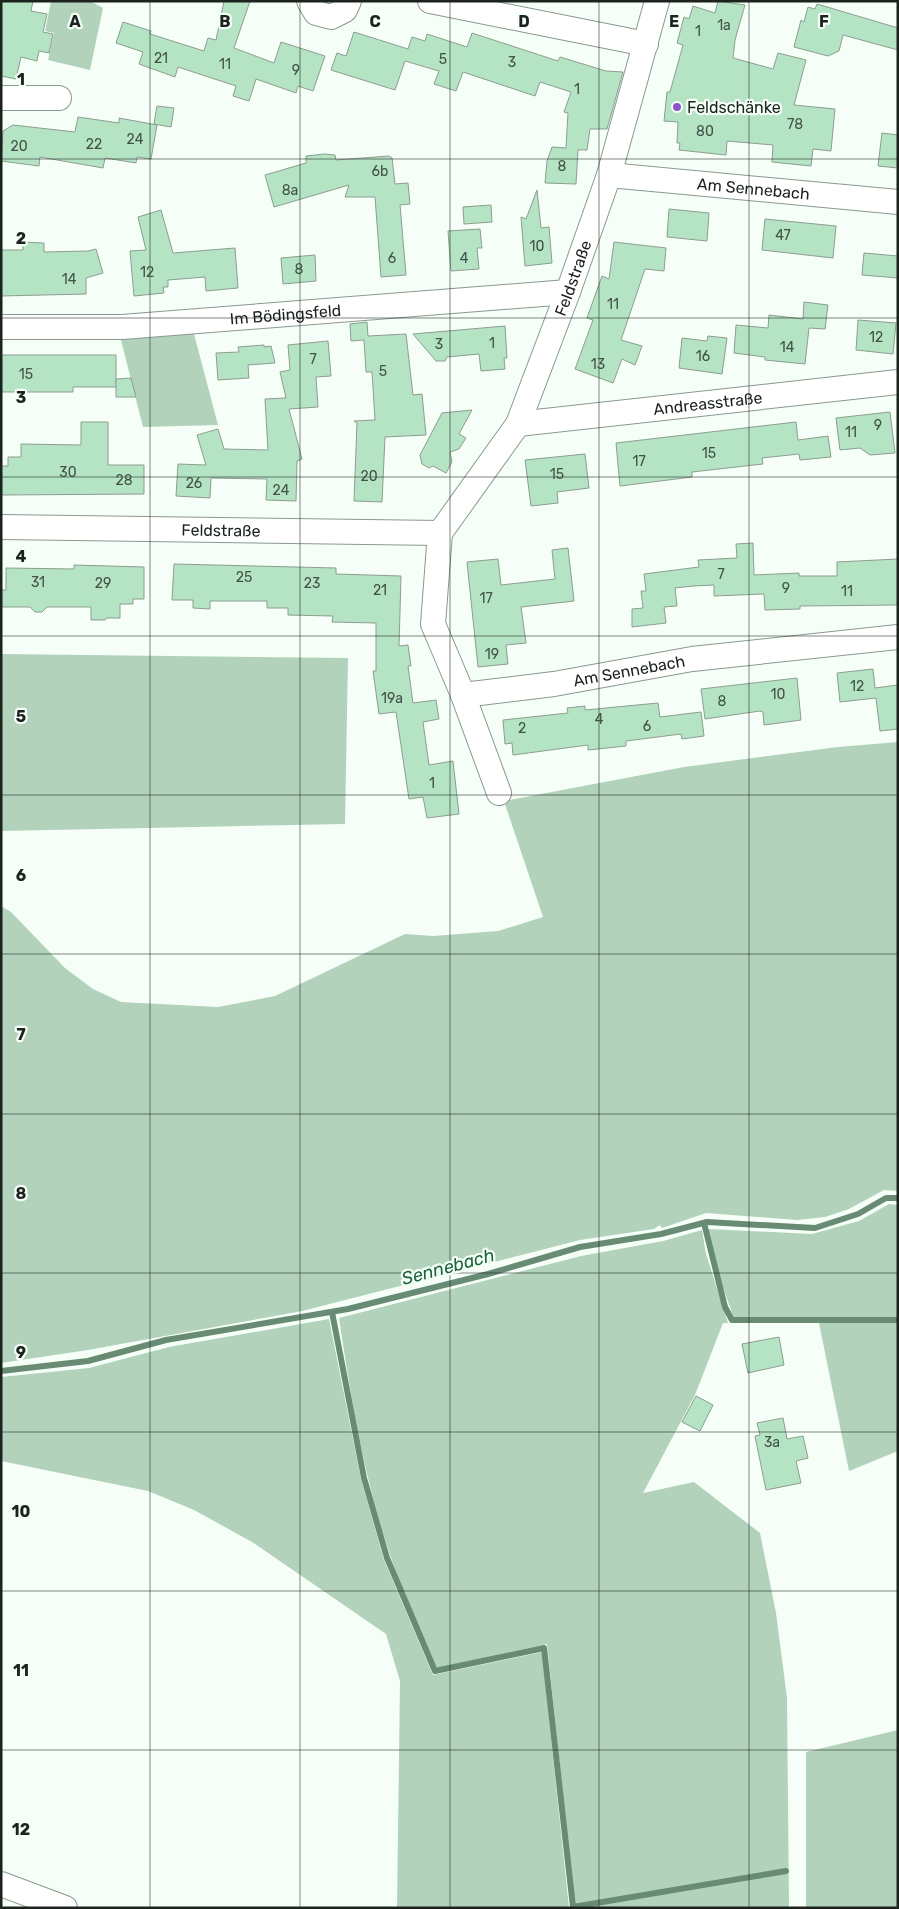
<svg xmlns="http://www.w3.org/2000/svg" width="899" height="1909" font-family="Rubik,sans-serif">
	<rect width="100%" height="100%" fill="#f5fff7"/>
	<g fill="#b2d2bc">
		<path d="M51,1H90L103,8L90,70L48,60L54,33L45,31Z"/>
		<path d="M193,330L218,425L143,427L120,336Z"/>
		<path d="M1,654L348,658L345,824L1,831Z"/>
		<path d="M898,742V1191L884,1190L849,1209L825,1217L797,1220L706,1213L662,1228L660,1225L654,1229L580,1240L302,1311L88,1350L1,1363V906L11,912L65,968L93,989L121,1002L218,1007L275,996L405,934L433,936L498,931L543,917L504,801L684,767L838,747Z"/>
		<path d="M889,1204L898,1205V1317L734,1318L721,1282L708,1229L812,1234L859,1221Z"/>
		<path d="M702,1230L706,1254L728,1323H723L695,1395L643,1493L694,1482L760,1533L776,1613L787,1698L789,1908H575L547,1644L437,1668C421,1631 403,1593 390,1555C364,1478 351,1398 339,1318L581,1256L663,1241Z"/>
		<path d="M329,1319L361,1479L384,1560L433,1675L542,1652L569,1908H397L400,1681L386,1634L252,1542L194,1510L148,1491L1,1461V1377L89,1368L169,1347Z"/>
		<path d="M819,1323H898V1451L849,1471Z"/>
		<path d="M898,1730V1908H806V1752Z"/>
	</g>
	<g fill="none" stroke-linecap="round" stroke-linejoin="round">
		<g stroke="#688b73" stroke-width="6">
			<path d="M704,1223L725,1307L732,1320H898"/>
			<path d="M332,1312L364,1478L387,1558L435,1671L544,1648L573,1907L786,1871"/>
			<path d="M1,1371L88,1361L166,1340L348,1309L488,1274L580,1247L661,1234L707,1222L815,1228L858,1214L886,1198H898"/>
		</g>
	</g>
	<g fill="#b4e4c3" stroke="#8d9d91">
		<path d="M1,1H33L31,11L47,14L43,32L53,34L49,53L39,51L37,61L21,57L16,79L1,76Z"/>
		<path d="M224,1H250L234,48L274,63L281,42L325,56L313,91L298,86L296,93L256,79L249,101L233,96L236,86L178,67L175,77L139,64L143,52L116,43L123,22L151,31L150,34L204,51L208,38L216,40Z"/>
		<path d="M718,1L745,5L735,40L733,58L773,69L778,53L806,60L794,105L835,109L831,151L813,149L811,166L772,162L773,145L727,141L726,155L679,150L680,143H677L678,122L664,121L667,92H670L683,45L677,43L684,17L689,19L693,6L715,13Z"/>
		<path d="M817,4L898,28V50L843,35L839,51L828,56L794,47L801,20L804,22L808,7L815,9Z"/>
		<path d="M354,32L408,49L412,37L425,41L427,34L467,47L472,33L558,61L560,57L606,71L623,72L607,129H590L587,150H578L576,184L545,183L547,161L552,147L566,148L568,113L564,112L571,92L540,82L535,96L463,72L456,91L434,84L439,71L405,61L395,90L331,70L337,53L346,56Z"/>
		<path d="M157,106L174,108L171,127L154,124Z"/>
		<path d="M78,117L119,123V118L157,125L151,159L137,157L136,163L105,158L103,168L40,157L39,166L1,161L3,131L13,125L75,132Z"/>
		<path d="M882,133L898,135V168L878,166Z"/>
		<path d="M325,154L335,155L336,160L389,156L392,158L395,184L408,183L410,204L400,205L406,275L381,277L375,197H345L349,185L274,207L265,175L306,163V156Z"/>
		<path d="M537,190L541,228L549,227L552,263L525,266L521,217L526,219Z"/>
		<path d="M491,205L492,222L464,224L463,207Z"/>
		<path d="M669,209L709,213L707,241L667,237Z"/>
		<path d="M161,210L173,253L235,248L238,288L206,291L205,277L168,280V287H163L164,293L134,296L130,251L146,250L138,217Z"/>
		<path d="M765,219L836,226L833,258L762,250Z"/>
		<path d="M480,229L482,248H477L479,269L451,271L448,231Z"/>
		<path d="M23,242L44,243V252L88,251L96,249L103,273L86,278V294L1,296V250H23Z"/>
		<path d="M614,242L666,248L664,271L645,269L621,340L642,346L635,365L622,359L613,383L575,369L593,320L587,318L602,276L609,279Z"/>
		<path d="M864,253L898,256V278L862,275Z"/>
		<path d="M315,255L316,281L283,284L281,258Z"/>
		<path d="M804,302L828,305L825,329L809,328L805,364L765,360V357L734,353L736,325L768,328L769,315L803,319Z"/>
		<path d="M858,320L896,323L893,354L856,350Z"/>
		<path d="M367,322L368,336L406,334L413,395L422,394L426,435L385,437L382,502L354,501L357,423L354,421L375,420L372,372H366L364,340L351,341L350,324Z"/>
		<path d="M505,326L507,358H504L505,369L481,371L479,354L447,357L445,361H436L413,334Z"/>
		<path d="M708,336L727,338L722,374L679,368L682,338L707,341Z"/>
		<path d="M328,341L331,376L316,377L318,407L289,409L302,459L297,461L296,501L266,500L267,479L211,478L210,498L176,496L178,464L206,465L197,435L218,429L224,449L268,450L265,399L286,398L280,372L290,370L288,345Z"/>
		<path d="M264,345V347L271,346L275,363L248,365L249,378L218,380L216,353L239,352L238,347Z"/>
		<path d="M1,355H116V387H73V392H1Z"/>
		<path d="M131,378L136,397H116V379Z"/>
		<path d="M472,410L459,434L466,438L459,449L450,452L452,462L446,473L433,466L429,468L422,464L420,455L442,413Z"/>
		<path d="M890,412L895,453L870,455L860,448L840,450L836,418Z"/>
		<path d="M81,422H108V465H144V494L1,495V466H8V457H21V444L81,445Z"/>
		<path d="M796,422L798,440L828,436L831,457L800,460L799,454L762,458L763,464L692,472V477L620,486L616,443Z"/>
		<path d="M585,454L589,488L557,492L558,503L531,506L525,460Z"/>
		<path d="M753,543L754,575L799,573V576H837V562L898,559V605L800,606V609L765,610L764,594L714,596V585L693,586L675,588L677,606L664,607L666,623L632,627V609L643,608L641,591H646L644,574L699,567L698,560L737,558L736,544Z"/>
		<path d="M568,548L574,601L521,607L526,643L506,645L508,664L478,667L467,562L498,559L501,585L555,579L552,550Z"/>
		<path d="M174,564L336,568V574L401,576L399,646L408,645L411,666H408L413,703L436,700L439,719L423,722L429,765L453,761L459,814L427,818L423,797L409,799L396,712L379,714L373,671H376V623L332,622L333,616L288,615V608H267V601H210V609L193,608V600H172Z"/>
		<path d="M74,565L144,567V599H133V604H120V618H107L105,620H91V607H47L42,612H35L30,607H1V590H6V568L74,569Z"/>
		<path d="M873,669L875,688L898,685V729L880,731L876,698L840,702L837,673Z"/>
		<path d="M797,678L801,720L764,725L763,712L760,711L705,719L701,689Z"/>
		<path d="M658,703L660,717L701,712L704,736L682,739L681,734L626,741V746L588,750V745L513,755L512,743L505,744L503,720L568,713L567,708L585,706V710Z"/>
		<path d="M779,1337L784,1365L748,1373L742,1344Z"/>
		<path d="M696,1396L713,1405L700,1431L682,1422Z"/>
		<path d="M783,1418L787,1439L803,1436L808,1458L796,1461L801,1483L766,1490L755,1436L760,1435L757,1423Z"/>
	</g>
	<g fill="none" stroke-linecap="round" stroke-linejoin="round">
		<g stroke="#89998e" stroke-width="26">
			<g id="minor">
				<path d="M309,1L316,13L331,17L345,10L349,1"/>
				<path d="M430,1L646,44"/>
				<path d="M1,98H59"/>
				<path id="s1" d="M609,175L898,202"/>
				<path id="s2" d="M1,327H122L568,292"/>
				<path id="s3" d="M518,424L898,382"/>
				<path id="s4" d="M1,527L440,533L518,424L568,292L609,175L657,1"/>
				<path d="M440,533L433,624L463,695L499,793"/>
				<path id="s5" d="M463,695L554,684L692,659L898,637"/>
				<path d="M1,1884L65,1908"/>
			</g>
		</g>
		<use href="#minor" stroke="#fff" stroke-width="24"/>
	</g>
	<path fill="none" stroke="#1c221e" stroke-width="1" stroke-opacity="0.55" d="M150,1V1908M300,1V1908M450,1V1908M599,1V1908M749,1V1908M1,159H898M1,318H898M1,477H898M1,636H898M1,795H898M1,954H898M1,1114H898M1,1273H898M1,1432H898M1,1591H898M1,1750H898"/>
	<circle fill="#8e52c9" stroke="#f5fff7" stroke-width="2" cx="677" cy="107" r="5"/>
	<g text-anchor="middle" stroke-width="4.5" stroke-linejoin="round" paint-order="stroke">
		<g font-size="14" fill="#425247">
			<text x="724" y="30">1a</text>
			<text x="698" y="36">1</text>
			<text x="161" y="63">21</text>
			<text x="443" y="64">5</text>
			<text x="512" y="67">3</text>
			<text x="225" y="69">11</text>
			<text x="296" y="75">9</text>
			<text x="577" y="94">1</text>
			<text x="795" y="129">78</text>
			<text x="705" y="136">80</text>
			<text x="135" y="144">24</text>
			<text x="94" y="149">22</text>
			<text x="19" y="151">20</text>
			<text x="562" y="171">8</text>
			<text x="380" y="176">6b</text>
			<text x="290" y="195">8a</text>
			<text x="783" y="240">47</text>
			<text x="537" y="251">10</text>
			<text x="392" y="263">6</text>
			<text x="464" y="263">4</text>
			<text x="299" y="274">8</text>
			<text x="147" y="277">12</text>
			<text x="69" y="284">14</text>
			<text x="613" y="309">11</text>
			<text x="876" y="342">12</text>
			<text x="492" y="348">1</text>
			<text x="439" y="349">3</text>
			<text x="787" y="352">14</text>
			<text x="703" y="361">16</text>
			<text x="313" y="364">7</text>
			<text x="598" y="369">13</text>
			<text x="383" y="376">5</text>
			<text x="26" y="379">15</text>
			<text x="878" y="430">9</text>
			<text x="851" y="437">11</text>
			<text x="709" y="458">15</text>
			<text x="639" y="466">17</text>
			<text x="68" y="477">30</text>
			<text x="557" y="479">15</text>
			<text x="369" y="481">20</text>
			<text x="124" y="485">28</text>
			<text x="194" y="488">26</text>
			<text x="281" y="495">24</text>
			<text x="721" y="579">7</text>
			<text x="244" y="582">25</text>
			<text x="38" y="587">31</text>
			<text x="103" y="588">29</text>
			<text x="312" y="588">23</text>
			<text x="786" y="593">9</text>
			<text x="380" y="595">21</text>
			<text x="847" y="596">11</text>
			<text x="486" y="603">17</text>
			<text x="492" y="659">19</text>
			<text x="857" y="691">12</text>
			<text x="778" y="699">10</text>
			<text x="392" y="703">19a</text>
			<text x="722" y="706">8</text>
			<text x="599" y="724">4</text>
			<text x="647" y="731">6</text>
			<text x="522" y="733">2</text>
			<text x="432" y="788">1</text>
			<text x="772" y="1447">3a</text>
		</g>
		<g font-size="16" fill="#1c221e" stroke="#f5fff7" text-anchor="start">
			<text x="687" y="113">Feldschänke</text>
		</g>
		<g font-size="16" fill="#1c221e" stroke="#f5fff7">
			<text dy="6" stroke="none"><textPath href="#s1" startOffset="145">Am Sennebach</textPath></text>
			<text dy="6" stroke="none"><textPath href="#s4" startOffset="729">Feldstraße</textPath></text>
			<text dy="6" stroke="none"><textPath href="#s2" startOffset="285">Im Bödingsfeld</textPath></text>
			<text dy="6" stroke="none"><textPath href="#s3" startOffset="191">Andreasstraße</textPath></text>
			<text dy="6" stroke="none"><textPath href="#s4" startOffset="220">Feldstraße</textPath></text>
			<text dy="6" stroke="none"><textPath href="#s5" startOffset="168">Am Sennebach</textPath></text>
		</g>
		<g font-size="18" font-style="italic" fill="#1b653c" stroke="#f5fff7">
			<text transform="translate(448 1267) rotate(-15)" y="6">Sennebach</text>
		</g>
	</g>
	<g font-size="16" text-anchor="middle" font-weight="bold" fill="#1c221e" stroke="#f5fff7" stroke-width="4.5" stroke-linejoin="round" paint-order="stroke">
		<text x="75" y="27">A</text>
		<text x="225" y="27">B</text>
		<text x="375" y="27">C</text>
		<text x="524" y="27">D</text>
		<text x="674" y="27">E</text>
		<text x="824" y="27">F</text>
		<text x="21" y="85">1</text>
		<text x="21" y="244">2</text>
		<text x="21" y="403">3</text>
		<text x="21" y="562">4</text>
		<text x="21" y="722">5</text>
		<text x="21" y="881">6</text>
		<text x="21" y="1040">7</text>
		<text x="21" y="1199">8</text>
		<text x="21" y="1358">9</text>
		<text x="21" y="1517">10</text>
		<text x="21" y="1676">11</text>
		<text x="21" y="1835">12</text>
	</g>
	<rect width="899" height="1909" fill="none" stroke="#1c221e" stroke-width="5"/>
</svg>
